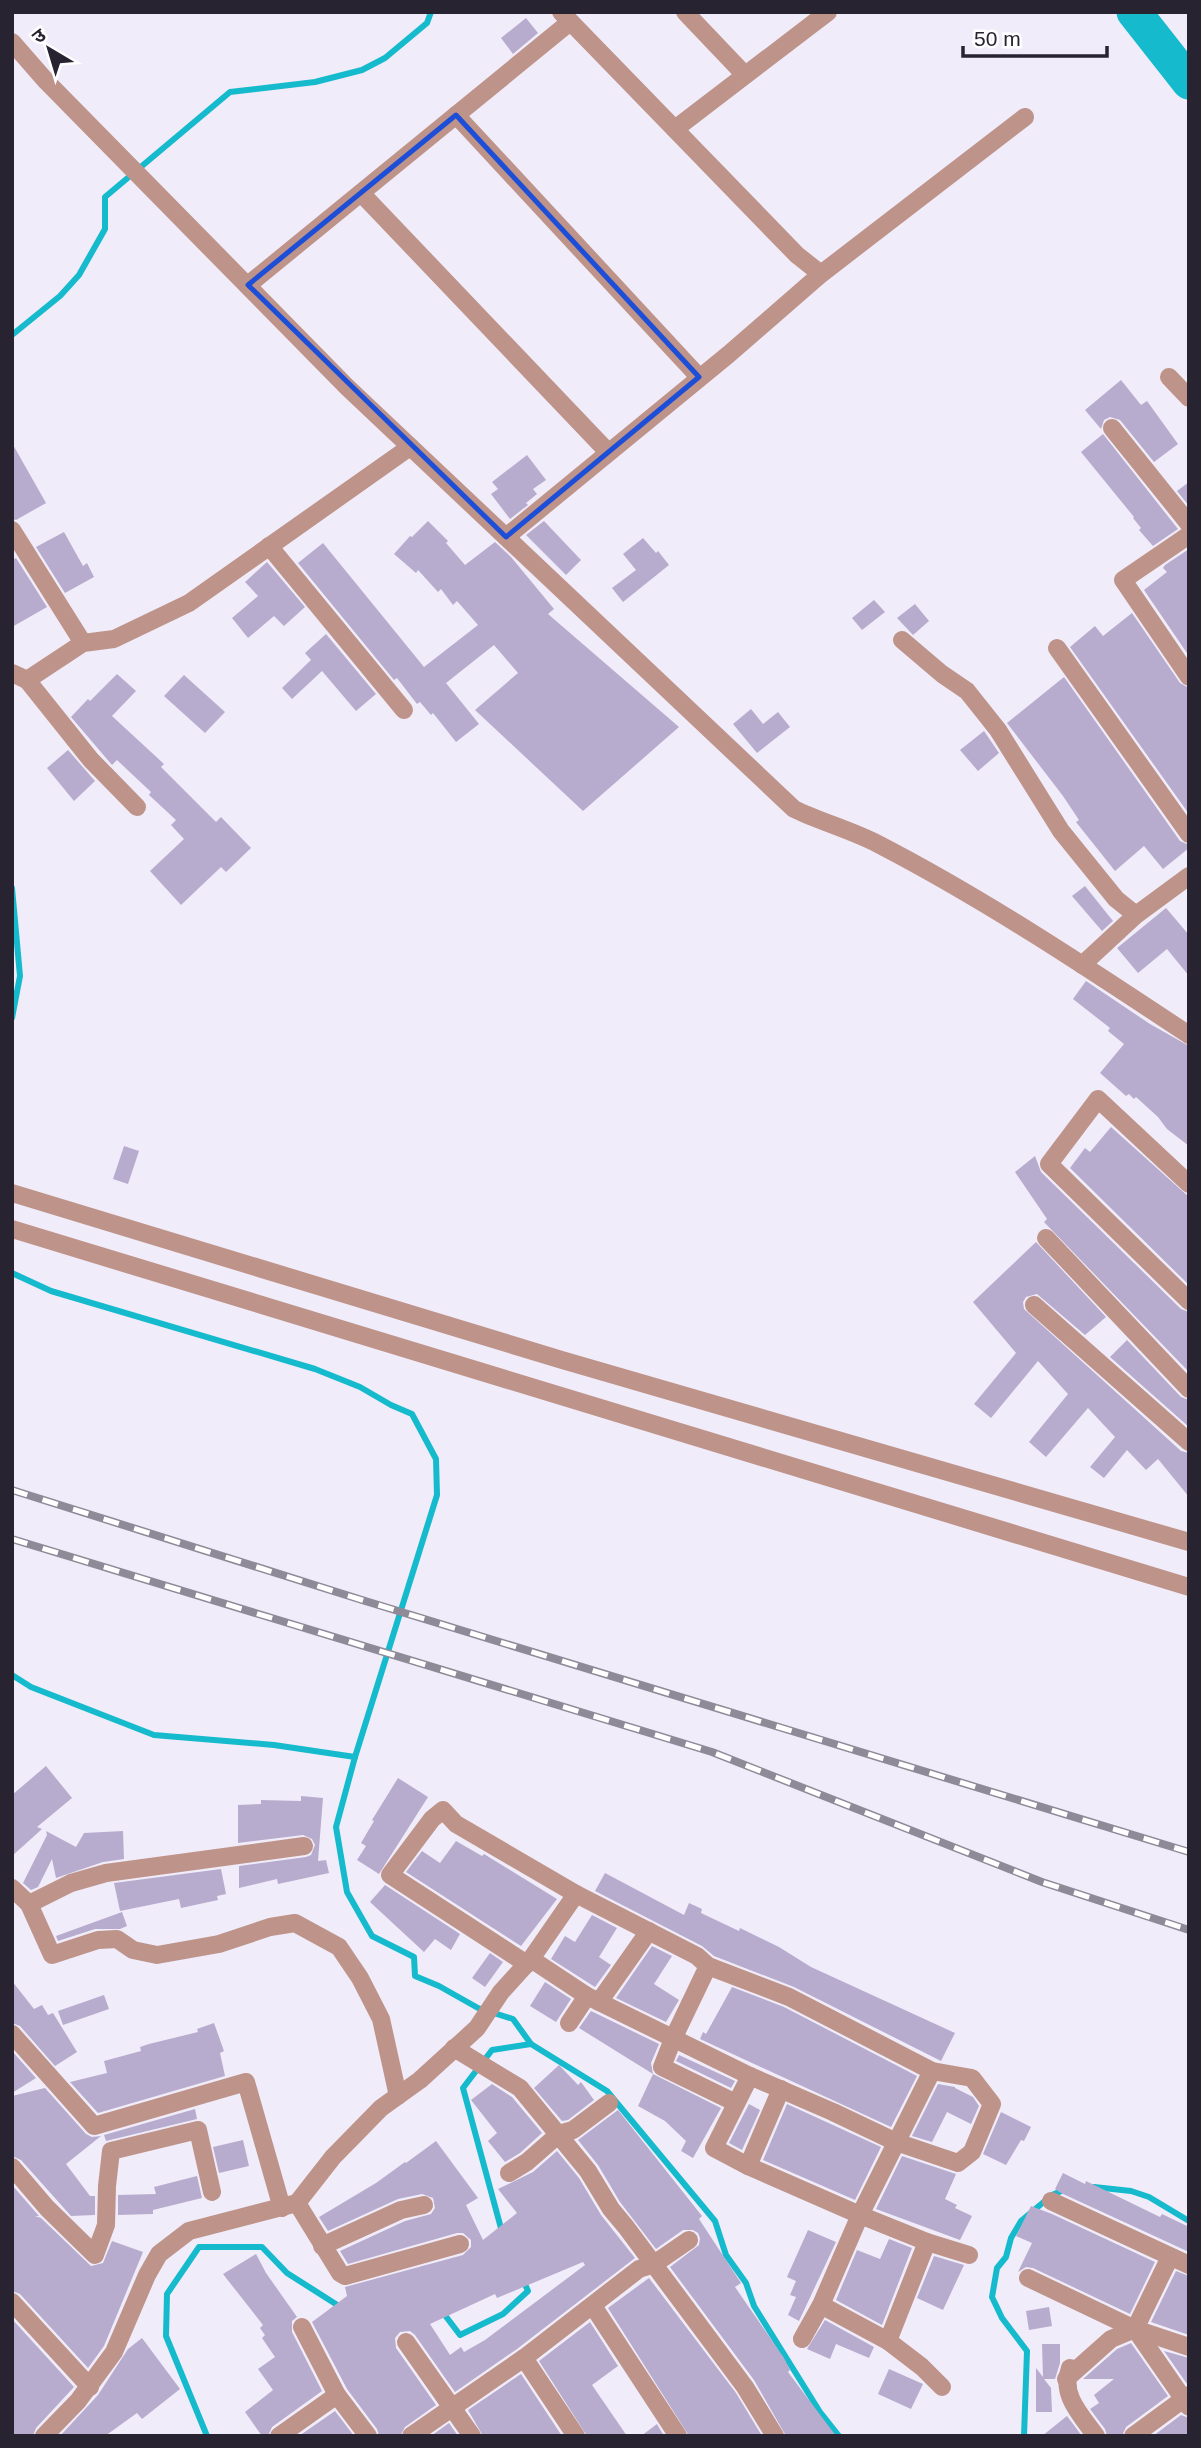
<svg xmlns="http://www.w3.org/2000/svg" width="1201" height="2448" font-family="Arial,'Noto Sans Devanagari',sans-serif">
	<rect width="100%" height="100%" fill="#f0ecfa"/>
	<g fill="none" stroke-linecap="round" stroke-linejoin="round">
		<g stroke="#15bacd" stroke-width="6">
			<path d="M12,335L60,296L79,275L105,229V197L230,92L315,82L362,70L385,58L427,23L431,12"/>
			<path d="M12,888L20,976L12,1018"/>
			<path d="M12,1273L51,1291L315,1369L360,1387L391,1405L412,1414L436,1459L437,1495L355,1757L336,1827L347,1892L372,1936L414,1957L415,1976L439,1986L478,2008L513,2019L531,2044L607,2091L715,2221L726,2255L746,2283L754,2306L820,2412L839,2436"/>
			<path d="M12,1675L31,1687L154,1735L274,1745L355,1757"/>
			<path d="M1094,2187L1131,2191L1149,2197L1189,2221"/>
			<path d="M502,2232L463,2088L492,2050L531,2044"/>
			<path d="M441,2310L460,2335L503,2314L528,2291L523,2280"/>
			<path d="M207,2436L166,2336L167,2294L199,2247H262L287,2273L342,2308"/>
			<path d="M1024,2436L1027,2351L1002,2318L992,2297L997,2268L1006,2257L1011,2238L1021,2221L1052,2195L1066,2189"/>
		</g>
		<path stroke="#15bacd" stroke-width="35" d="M1134,12L1189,82"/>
	</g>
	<g fill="#b8acce" fill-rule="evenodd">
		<path d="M526,18L538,33L513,54L501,38Z"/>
		<path d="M1121,380L1141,405L1147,401L1178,444L1154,462L1120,420L1110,417L1104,420L1101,429L1085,410Z"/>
		<path d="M1103,434L1178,529L1153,546L1139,530L1141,528L1133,518L1134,517L1081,452Z"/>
		<path d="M12,443L46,503L16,520L12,519Z"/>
		<path d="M527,455L546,480L533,489L537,494L526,503L528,505L510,519L491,494L498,489L492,482Z"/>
		<path d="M1189,482V506L1177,491Z"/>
		<path d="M428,521L448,541L446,543L465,565L495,542L511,557L554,609L548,614L679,727L583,811L475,710L518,673L494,645L446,683L479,724L456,742L433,713L431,715L420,702L417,704L397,678L394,680L298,563L323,543L424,667L478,625L457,601L453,605L441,589L438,592L418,570L416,573L394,554L410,536L412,537Z"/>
		<path d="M544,521L581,560L566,575L526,535Z"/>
		<path d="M64,532L83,566L87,563L94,577L65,593L36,547Z"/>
		<path d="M643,538L656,553L658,551L669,565L623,602L612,588L636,570L623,554Z"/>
		<path d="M1189,549V656L1144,590L1167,572L1163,568L1165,565Z"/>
		<path d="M16,558L47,607L12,627V560Z"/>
		<path d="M267,562L305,607L284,626L274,616L248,638L232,618L258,596L245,582Z"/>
		<path d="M874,600L885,612L862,630L852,618Z"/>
		<path d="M915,604L929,621L913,635L897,618Z"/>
		<path d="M1132,613L1180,683L1189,688V814L1070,647L1095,626L1103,636Z"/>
		<path d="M326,634L376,694L356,711L322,671L292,699L282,688L311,660L305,653Z"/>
		<path d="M117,674L136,691L112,716L164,764L161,767L216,822L221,817L251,848L226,872L221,867L181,905L150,871L184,839L171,825L176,820L149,795L151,792L117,760L112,765L71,717L88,699L90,701Z"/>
		<path d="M184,675L225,712L205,733L164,696Z"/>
		<path d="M1064,677L1180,841L1189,845V848L1163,869L1144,846L1115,871L1076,822L1079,820L1063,796L1007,723Z"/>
		<path d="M751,709L763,724L778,712L790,727L757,753L733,724Z"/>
		<path d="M984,731L999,753L978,771L960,750Z"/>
		<path d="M68,750L95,781L74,801L47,768Z"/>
		<path d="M1085,886L1113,921L1102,931L1072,896Z"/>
		<path d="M1166,908L1189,935V976L1167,949L1138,973L1117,948Z"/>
		<path d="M1086,981L1150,1024L1189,1046V1146L1167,1129L1158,1117L1136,1097L1134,1099L1129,1094L1126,1096L1100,1073L1124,1044L1108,1031L1110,1028L1073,999Z"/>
		<path d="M1111,1127L1189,1197V1285L1070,1168L1085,1148L1090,1152Z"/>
		<path d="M124,1146L139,1151L128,1184L113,1179Z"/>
		<path d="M1035,1156L1041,1172L1181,1309L1189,1312V1372L1044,1222L1047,1219L1015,1172Z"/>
		<path d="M1036,1242L1106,1317L1085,1335L1037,1294L1026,1297L1023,1302L1024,1309L1181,1451L1189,1453V1497L1158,1459L1146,1470L1127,1450L1104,1478L1090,1467L1115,1437L1088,1408L1046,1457L1029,1442L1068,1394L1038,1361L991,1418L974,1404L1016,1353L973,1302Z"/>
		<path d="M1127,1340L1181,1397L1189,1400V1427L1110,1357Z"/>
		<path d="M46,1766L72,1798L37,1827L42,1829L12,1856V1795Z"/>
		<path d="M398,1778L428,1797L379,1874L357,1860L366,1846L361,1843L374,1821L372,1820Z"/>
		<path d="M301,1796L323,1798L318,1861L326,1860L329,1873L278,1884L277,1879L239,1888V1866L306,1857L311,1855L315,1845L312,1839L303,1835L238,1843V1805L261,1804V1800L301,1801Z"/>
		<path d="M46,1831L76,1847L84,1833L123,1831L124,1859L103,1862L56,1878L52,1859L38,1887L31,1890L23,1883L47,1835Z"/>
		<path d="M456,1841L482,1856L484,1854L557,1899L521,1946L406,1872L422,1851L440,1863Z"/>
		<path d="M221,1869L226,1894L217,1896L218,1900L181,1908L179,1899L120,1911L114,1883Z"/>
		<path d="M605,1873L684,1915L689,1903L702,1909L701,1913L739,1931L740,1928L779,1947L811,1967L955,2033L941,2061L794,1987L714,1956L702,1946L595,1891Z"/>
		<path d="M385,1885L460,1934L451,1950L435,1939L424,1952L370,1902Z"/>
		<path d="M122,1912L127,1926L120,1929H95L58,1941L56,1936Z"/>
		<path d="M592,1915L617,1928L599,1957L611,1965L595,1987L551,1959L565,1936L575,1942Z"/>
		<path d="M652,1946L672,1956L654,1984L679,2000L666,2022L616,1998Z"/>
		<path d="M490,1953L503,1962L485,1987L472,1978Z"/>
		<path d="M12,1981L34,2009L42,2005L48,2015L53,2013L77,2052L55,2066L20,2026L12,2023Z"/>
		<path d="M545,1982L571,1999L556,2022L530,2006Z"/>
		<path d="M732,1987L784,2007L917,2076L891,2127L700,2039L703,2032L706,2034Z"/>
		<path d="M104,1995L109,2009L63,2025L58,2011Z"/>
		<path d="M591,2011L659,2044L651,2063L653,2074L721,2108L693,2158L681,2151L686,2141L665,2121L638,2106L653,2074L579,2028Z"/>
		<path d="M214,2023L224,2051L220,2053L225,2076L98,2113L70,2082L107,2073L104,2061L141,2051L140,2047L149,2044L198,2032L197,2029Z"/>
		<path d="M12,2051L36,2078L12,2093Z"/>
		<path d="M679,2055L735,2081L731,2088L676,2061Z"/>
		<path d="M559,2065L578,2085L581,2082L594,2100L568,2120L562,2121L534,2088Z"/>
		<path d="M492,2084L512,2097L542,2133L520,2153L505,2162L488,2141L497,2133L471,2100Z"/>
		<path d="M938,2084L955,2087V2088L973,2097L979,2106L971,2124L947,2112L932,2142L912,2136Z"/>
		<path d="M45,2088L86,2134L92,2137L101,2136L66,2164L90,2196H95V2215L71,2216L21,2160L12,2156V2096Z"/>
		<path d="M749,2104L760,2110L742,2150L729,2143Z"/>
		<path d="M787,2104L881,2147L855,2200L763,2160Z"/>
		<path d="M195,2109L197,2119L106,2141L104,2135Z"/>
		<path d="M618,2110L702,2216L699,2219L741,2283L735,2287L784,2358L790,2370L788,2372L836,2436H786L754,2380L670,2267L699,2245L700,2238L698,2233L693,2230H683L656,2249L620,2202L598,2165L578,2140Z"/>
		<path d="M1001,2112L1031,2127L1024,2141L1021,2140L1006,2165L983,2154Z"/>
		<path d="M243,2140L249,2166L219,2173L213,2147Z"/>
		<path d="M436,2141L478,2198L466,2205L483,2240L517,2213L498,2189L533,2172L557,2151L579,2178L601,2215L635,2258L517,2349L455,2392L415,2335L410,2331L400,2332L395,2338L396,2348L436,2405L405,2427L400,2436H379L377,2429L347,2389L312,2322L347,2296L345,2287L463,2255L471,2247V2240L463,2233H457L348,2264L340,2251L405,2221L431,2214L435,2208L433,2198L422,2194L398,2199L328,2231L319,2217L376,2183L405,2162L406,2163ZM583,2262L585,2265L485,2340L464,2352L461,2347L450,2355L430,2324L495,2294L497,2298Z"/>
		<path d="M902,2156L956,2174L945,2199L957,2205L955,2208L972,2216L960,2240L876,2209Z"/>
		<path d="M1063,2173L1085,2184L1086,2181L1160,2217L1162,2214L1189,2227V2252L1061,2193L1055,2189Z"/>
		<path d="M197,2176L202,2198L153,2210V2214L118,2215V2195L156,2194L154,2187Z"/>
		<path d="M12,2185L39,2216H35L41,2218L91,2266L103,2263L112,2241L143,2252L104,2346L88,2368L20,2294L12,2291Z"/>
		<path d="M1031,2206L1052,2214L1155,2262L1130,2314L1033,2268L1026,2267L1018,2272L1032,2243L1016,2236Z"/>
		<path d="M808,2230L836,2242L799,2321L788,2315L796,2297L790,2295L796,2281L787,2277Z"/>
		<path d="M889,2239L912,2248L882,2325L836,2300L857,2250L880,2259Z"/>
		<path d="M256,2254L266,2273L297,2317L292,2321V2332L322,2391L272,2427L268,2436H262L245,2412L273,2390L258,2369L275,2357L262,2338L265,2335L260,2328L263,2325L223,2274Z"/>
		<path d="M934,2256L964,2265L943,2310L917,2298Z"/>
		<path d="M1176,2271L1189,2276V2335L1151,2322Z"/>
		<path d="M649,2278L736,2393L762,2436H689L608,2308Z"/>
		<path d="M1049,2307L1052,2326L1029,2330L1026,2311Z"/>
		<path d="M12,2319L74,2387L36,2428L33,2436H12Z"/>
		<path d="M825,2320L874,2347L869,2358L836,2344L830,2359L807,2349Z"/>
		<path d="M590,2322L618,2366L592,2385L627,2436H587L539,2361Z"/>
		<path d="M142,2338L180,2389L142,2419L137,2413L105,2436H60L98,2395L128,2349Z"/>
		<path d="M1131,2343L1168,2396L1126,2427L1122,2436H1107L1105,2429L1090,2409L1099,2403L1094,2395L1114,2379H1083L1117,2349Z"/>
		<path d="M1042,2344H1060V2363L1055,2379H1044L1051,2388L1052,2412H1036V2368L1043,2377Z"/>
		<path d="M1164,2351L1189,2358V2384H1187Z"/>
		<path d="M889,2369L923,2384L911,2409L878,2394Z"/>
		<path d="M521,2374L562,2436H483L468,2410Z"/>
		<path d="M335,2411L354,2436H299Z"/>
		<path d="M1181,2415L1189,2418V2436H1153Z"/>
		<path d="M1067,2416L1082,2436H1042Z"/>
		<path d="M449,2423L458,2436H431Z"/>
		<path d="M657,2424L664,2436H641Z"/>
	</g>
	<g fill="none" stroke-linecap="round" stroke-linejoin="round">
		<g stroke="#be9389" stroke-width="18">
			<path d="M561,12L797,255L821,274"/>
			<path d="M685,12L745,75"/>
			<path d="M12,42L46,81L347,387L794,809C821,822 851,830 878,844C986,900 1088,968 1189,1035"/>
			<path d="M456,115L699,377"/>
			<path d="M675,129L828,12"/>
			<path d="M361,193L608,452"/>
			<path d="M248,285L570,22"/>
			<path d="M1169,377L1189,398"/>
			<path d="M1112,428L1189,524"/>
			<path d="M12,530L83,643"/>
			<path d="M1189,535L1123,580L1189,677"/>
			<path d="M506,537L729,354L821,274L1025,117"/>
			<path d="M269,546L404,710"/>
			<path d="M902,640L942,674L967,691L998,730L1061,831L1116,899L1136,915"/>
			<path d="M1057,648L1189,834"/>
			<path d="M12,673L27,680L83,643L114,639L189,603L410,447"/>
			<path d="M27,680L91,760L137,807"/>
			<path d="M1082,965L1136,915L1189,876"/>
			<path d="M1189,1184L1098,1099L1049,1164L1189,1301"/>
			<path d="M12,1193L562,1360L1189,1542"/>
			<path d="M12,1229L1189,1587"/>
			<path d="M1046,1238L1189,1389"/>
			<path d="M1034,1305L1189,1442"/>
			<path d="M12,1888L29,1904L52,1955L98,1940L117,1939L133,1950L157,1955L219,1944L270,1927L295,1923L339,1947L360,1978L381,2019L398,2096"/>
			<path d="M29,1904L71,1883L106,1873L304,1846"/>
			<path d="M527,1964L390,1875L432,1819L443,1810L456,1824L576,1894L697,1956L708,1966L789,1997L932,2071L972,2078L992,2104L972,2152L958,2163L896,2142L833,2112L750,2076L587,1996L531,1959"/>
			<path d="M708,1966L673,2039L662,2067L736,2103"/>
			<path d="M599,2002L649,1931"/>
			<path d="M569,2023L587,1996"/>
			<path d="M12,2034L94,2126L246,2082L282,2208"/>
			<path d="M454,2048L520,2088L588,2171L611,2209L626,2227L745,2387L775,2436"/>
			<path d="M750,2076L714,2148L748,2166L860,2215L927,2242L969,2255"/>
			<path d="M748,2166L781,2089"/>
			<path d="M12,2167L47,2208L95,2255L106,2225L107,2186L111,2151L198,2130L212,2192"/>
			<path d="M509,2173L527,2162L559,2134L573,2130L609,2103"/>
			<path d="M1051,2201L1189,2265"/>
			<path d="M297,2203L340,2273L345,2276L460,2244"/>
			<path d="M322,2246L401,2210L424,2205"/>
			<path d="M1028,2278L1135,2329L1189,2347"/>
			<path d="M12,2302L90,2387"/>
			<path d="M821,2305L888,2341L922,2367L942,2387"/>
			<path d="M593,2306L678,2436"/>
			<path d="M302,2327L337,2395L368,2436"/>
			<path d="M1135,2329L1189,2407"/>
			<path d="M802,2339L821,2305L860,2215L932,2071"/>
			<path d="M888,2341L927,2242"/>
			<path d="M406,2342L472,2436"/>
			<path d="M524,2358L576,2436"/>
			<path d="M1070,2368C1060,2395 1081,2415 1096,2436"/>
			<path d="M1066,2379L1111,2339L1135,2329L1170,2257"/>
			<path d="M44,2436L78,2401L114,2352L147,2275L159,2254L189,2231L297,2203L333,2157L381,2108L420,2080L477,2028L501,1992L531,1959L576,1894"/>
			<path d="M279,2436L337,2395"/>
			<path d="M411,2436L524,2358L639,2269L654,2264L689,2240"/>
			<path d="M1133,2436L1189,2395"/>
		</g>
		<g stroke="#8e8a97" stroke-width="8">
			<g id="rail">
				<path d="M12,1490L362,1600L1189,1852"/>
				<path d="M12,1539L712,1752L1042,1882L1189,1930"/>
			</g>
		</g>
		<use href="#rail" stroke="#fff" stroke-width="5" stroke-dasharray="16" stroke-linecap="butt"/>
	</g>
	<path fill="none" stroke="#1d4ed8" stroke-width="5" stroke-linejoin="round" d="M456,115L699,377L506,537L248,285Z"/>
	<rect width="1201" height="2448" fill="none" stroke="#272330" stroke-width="28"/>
	<g transform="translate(49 49) rotate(322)" stroke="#ffffff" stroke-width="5" paint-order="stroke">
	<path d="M0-5L12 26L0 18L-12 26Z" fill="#272330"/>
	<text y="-10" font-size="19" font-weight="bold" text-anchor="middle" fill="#272330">उ</text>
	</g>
	<path d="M963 46v10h144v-10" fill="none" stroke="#272330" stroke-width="3.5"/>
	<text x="974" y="46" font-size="21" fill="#272330" stroke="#ffffff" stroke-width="5" paint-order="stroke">50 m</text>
</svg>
